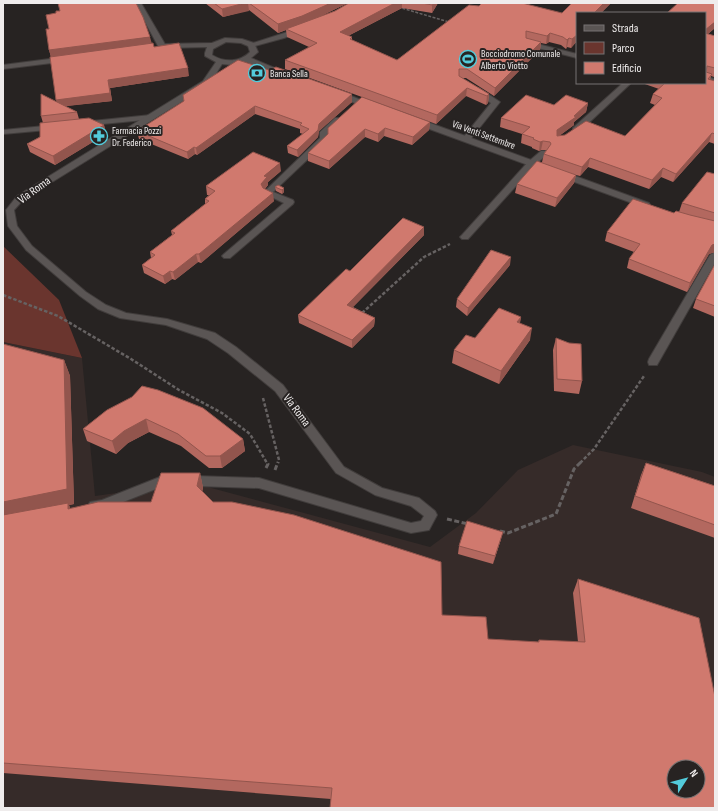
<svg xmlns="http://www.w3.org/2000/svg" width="718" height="811" font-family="'Sofia Sans Condensed',sans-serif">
	<rect width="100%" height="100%" fill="#272322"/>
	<path fill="#362b29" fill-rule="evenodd" d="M3,342L82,358L95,496L167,486H204L430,547L476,513L518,470L573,445L702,472L715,477V808H3ZM674,767H698V791H674Z"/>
	<path fill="#6a352e" d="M3,246L59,300L82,358L3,342Z"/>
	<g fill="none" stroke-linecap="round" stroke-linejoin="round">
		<g stroke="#413d3c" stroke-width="2">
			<g id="minor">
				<path d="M135,3H141L166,46L165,48H159L158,46Z"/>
				<path d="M300,28L303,30L302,31L284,38L251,47L247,45Z"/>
				<path d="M526,41L577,54V58L526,45Z"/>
				<path d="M705,76L715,79V83L705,80Z"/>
				<path d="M623,83L630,84L579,132H573V128Z"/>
				<path d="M473,88H479L500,102L469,141H466L462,139L491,103L473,92Z"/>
				<path d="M151,115L155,117L154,119L82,126L78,124L82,122Z"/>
				<path d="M335,118H341L342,120L327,135V141L273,192L293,200L294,202L293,204L230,258H224L222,256L224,254L284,203L263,193L320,138V132Z"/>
				<path d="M55,125H58V129L3,134V130Z"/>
				<path d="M541,151H547L548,153L534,166L468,239H462L460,237L462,235L528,162Z"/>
				<path d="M715,252V263L657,365H649L648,362L649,359L710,255Z"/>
			</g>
		</g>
		<g stroke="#413d3c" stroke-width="2">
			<g id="tertiary">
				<path d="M225,38L242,39L254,43L258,52L251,58L289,74L288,76H282L246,62L233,65L222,64L209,85L23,200L14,210L17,226L32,246L86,292L106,305L126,313L167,319L215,333L236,347L283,385L344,467L382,488L419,498L435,511L437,515L429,530L411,533L259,488L166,485L103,510L94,511L90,510L88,506L90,502L102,500L165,475L259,478L411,523L421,521L424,516L411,506L375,495L336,473L275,391L228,353L207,339L166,325L120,318L98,309L80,296L26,250L8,226L6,210L17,196L203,81L216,62L205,56V53L207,47L165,48H162V44L212,43ZM226,42L241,43L248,46L250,52C240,62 225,63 212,55L213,49Z"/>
				<path d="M65,57L69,59L68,61L3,69V65Z"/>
				<path d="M336,92H342L375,106L374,108H368L336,96Z"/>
				<path d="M413,119H419L649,203L650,205L649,207H643L413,123Z"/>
			</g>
		</g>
		<path stroke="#666262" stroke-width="1.5" stroke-dasharray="3 1.5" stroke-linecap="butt" d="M398,7L449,22"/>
		<g stroke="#666262" stroke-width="2.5" stroke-dasharray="3.5 2" stroke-linecap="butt">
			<path d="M3,295L58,316L131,359L179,390L222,413L250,434L267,463"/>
			<path d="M362,313L424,257L450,244"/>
			<path d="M263,398L279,460L278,463"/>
			<path d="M580,463L594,449L644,376"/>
		</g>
		<g stroke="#666262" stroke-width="3" stroke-dasharray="5 2.5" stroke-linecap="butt">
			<path d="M266,468L268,464L267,462"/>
			<path d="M275,470L278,462"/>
			<path d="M447,519L468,524"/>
			<path d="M500,531L508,533L556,514L574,469L581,462"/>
		</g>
		<use href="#minor" fill="#5a5554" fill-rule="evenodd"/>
		<use href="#tertiary" fill="#5a5554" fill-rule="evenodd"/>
	</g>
	<g fill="#b3685f">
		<path d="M205,3H348L319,17L335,11L349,3H438L432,13L402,8L348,36L352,37V40L397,60L479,6L562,13L611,3L601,13H577V41L571,48L567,47L566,49L561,45L549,42L546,44L541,43L540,50L494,96L466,78H462L489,94L488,103L486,105L466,96L436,124L285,69V60L309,47L287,37L286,30L278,33L249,10L223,17Z"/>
		<path d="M678,3L715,28L708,34L715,36V75L714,77L711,76L710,80L715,81V144L709,142L673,182L661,177L649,189L588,167L580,176L576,175L574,183L555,207L515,193L517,184L542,162L544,154L546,150H541L539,151L532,148V147L521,143L522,134L500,127L501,118L554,105L588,103L586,112L574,122V125L559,136H625L655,105L650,103L653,94L659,89L642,83H705Z"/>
		<path d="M56,13L151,43L154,47L189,76L110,88L112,101L65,106L77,112L79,119L104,125L106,134L55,165L30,152L27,144L40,137L43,123L41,116L57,102L51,57L49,50V29Z"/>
		<path d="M183,95L352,102L319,131L318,137L298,157L288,153L287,146L303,134L300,133V129L255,114L197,155L195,154L188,159L139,139L137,131L184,101Z"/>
		<path d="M430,122L429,130L412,145L384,136L378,142L365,137L329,169L308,161V153L328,134V128Z"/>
		<path d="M281,171L268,182V185L265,189L274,201L201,263L198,262L175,280L172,279L165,284L144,273L142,265L151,258L150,252L172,235L171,231L205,204V199L209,195H207L206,186Z"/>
		<path d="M715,174V252L709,254L687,292L627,268L629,259L634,252L605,241L607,232L679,212L682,203Z"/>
		<path d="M278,185L284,192L282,194L276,191L275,187Z"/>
		<path d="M424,227V235L353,307L375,318L374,326L352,348L299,323L298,315L350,271Z"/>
		<path d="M715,264V317L693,308L696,299Z"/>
		<path d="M510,265L467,316L456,307L457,299Z"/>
		<path d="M521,317L520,323L530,340L499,384L452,363L454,350L475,338Z"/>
		<path d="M556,338L582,381L579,394L554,391L553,350Z"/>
		<path d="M3,344L64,360L70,376L74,504L69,505L70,508L151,502L200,473L203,488L202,492L213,502L442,615L488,639L538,642L539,640L578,642L573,593L578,579L699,618L331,799L3,773Z"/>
		<path d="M107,410L243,439L245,451L222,468H209L181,446L149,432L128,443L116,454L87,441L83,429Z"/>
		<path d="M646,463L715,486V538L631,508L641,475Z"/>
		<path d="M501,539L493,564L458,554L459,546Z"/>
	</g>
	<g fill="#92554d">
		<path d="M245,3H248L249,11L223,17L222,9Z"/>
		<path d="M331,3H348L302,25L286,29V30L278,33V24Z"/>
		<path d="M395,3H402V8L340,40V32Z"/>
		<path d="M433,3H438L432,13V5Z"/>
		<path d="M604,3H611L601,13H594Z"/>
		<path d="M715,22V28L705,36V30Z"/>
		<path d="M550,33L549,42L546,44L547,36Z"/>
		<path d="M577,35V41L571,48L572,39Z"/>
		<path d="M150,37L152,44L51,57L49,50Z"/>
		<path d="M569,38L567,47L566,49L567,40Z"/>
		<path d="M541,42L540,50L494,96L495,88Z"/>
		<path d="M188,68L189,76L110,88L112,101L59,107L56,100L108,80Z"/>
		<path d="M467,88L466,96L436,124L437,115Z"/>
		<path d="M352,94V102L319,131L318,137L298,157L297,150L319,124Z"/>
		<path d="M489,94L488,103L486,105L487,96Z"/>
		<path d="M588,103L586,112L574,122V125L555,139L557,130Z"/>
		<path d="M255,106V114L197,155L196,148Z"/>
		<path d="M430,122L429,130L412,145L413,137Z"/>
		<path d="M104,125L106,134L55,165L53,156Z"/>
		<path d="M385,128L384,136L378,142V134Z"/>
		<path d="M365,129V137L329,169V161Z"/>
		<path d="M712,133L709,142L673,182L676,174Z"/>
		<path d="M543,141L541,150L539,151L540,142Z"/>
		<path d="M194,147L195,154L188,159L187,152Z"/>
		<path d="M590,158L588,167L580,176L582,167Z"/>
		<path d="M280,163L281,171L268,182V185L262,192L261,184L264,176Z"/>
		<path d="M663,168L661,177L649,189L652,180Z"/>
		<path d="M576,175L574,183L555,207L557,198Z"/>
		<path d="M284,188V192L282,194V190Z"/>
		<path d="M273,193L274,201L201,263L199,254Z"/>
		<path d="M424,227V235L347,313V305Z"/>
		<path d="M715,244V252L709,254L687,292L690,283L712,245Z"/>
		<path d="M196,254L198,262L175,280L173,272Z"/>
		<path d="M511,257L510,265L467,316L468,308Z"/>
		<path d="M170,271L172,279L165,284L163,276Z"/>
		<path d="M521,317L518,330L517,322Z"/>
		<path d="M375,318L374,326L352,348V340Z"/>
		<path d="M532,328L530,340L499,384L501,371Z"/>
		<path d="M64,360L70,376L74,504L69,505L74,517L3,518V502Z"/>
		<path d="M146,419L149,432L128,443L116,454L112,441L124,431Z"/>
		<path d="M243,439L245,451L222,468L220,456Z"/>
		<path d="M200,473L203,488L200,501L197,486Z"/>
		<path d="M503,532L501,539L493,564L495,556Z"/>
	</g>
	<g fill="#d0796e" stroke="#92554d" fill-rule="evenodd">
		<path d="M58,3H136L143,17L150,37L49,50L46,29H49L46,15L56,13V11H60Z"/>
		<path d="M214,3H245L222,9Z"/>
		<path d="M249,3H331L302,16L278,24Z"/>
		<path d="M349,3H395L340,32L352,37L350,39L397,60L469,5L479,6L482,3H522L562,13L572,3H604L594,13H577V35L572,39L569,38L567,40L563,37L550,33L547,36L526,31V38L541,42L495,88L467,69H459V76L489,94L487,96L467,88L437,115L285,60L317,43L286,29L335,11Z"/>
		<path d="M422,3H433L432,5Z"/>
		<path d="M678,3H715V22L705,30V13H667Z"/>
		<path d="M705,33L715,36V68L707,66L706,72L712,74L708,79L715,81V134L712,133L676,174L663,168L652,180L590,158L582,167L544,154L551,144L550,142L543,141L540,142L533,139L534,138L522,134L530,127L501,118L526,95L554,105L566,95L588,103L574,116L576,117L557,130V136L565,135L586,121L625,136L662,98L653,94L665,83H705Z"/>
		<path d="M153,43L154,47L179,43L188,68L108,80L110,93L56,100L50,57Z"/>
		<path d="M238,60L269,70L276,67L352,94L319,124L318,130L297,150L287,146L309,129L300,125L302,123L255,106L196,148L194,147L187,152L137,131L184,101L183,95Z"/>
		<path d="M41,94L77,112L41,116Z"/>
		<path d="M362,97L430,122L413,137L385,128L378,134L365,129L329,161L308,153L328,134V128Z"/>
		<path d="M89,118L104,125L53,156L27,144L40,137V123Z"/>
		<path d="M253,152L280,163L264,176L267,177L261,184L263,188L273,193L199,254H196L173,272L170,271L163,276L142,265L155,255L150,252L175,233L171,231L209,201L205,199L215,191L206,186Z"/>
		<path d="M537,161L576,175L557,198L517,184Z"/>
		<path d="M707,172L715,174V213L682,203Z"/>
		<path d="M278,185L284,188L282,190L275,187Z"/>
		<path d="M633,199L674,213L676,211L690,215L715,221V244L712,245L690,283L629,259L640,244L607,232Z"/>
		<path d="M403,218L424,227L347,305L375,318L352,340L298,315L346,269L350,271Z"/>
		<path d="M491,250L511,257L468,308L457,299Z"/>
		<path d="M715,264V306L696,299Z"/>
		<path d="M499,308L521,317L517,322L532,328L501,371L454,350L466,335L475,338Z"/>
		<path d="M556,338L569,343L581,344L582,381L557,379Z"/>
		<path d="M3,344L64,360L67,489L3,502Z"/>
		<path d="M142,386L158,390L203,408L243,439L220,456H206L178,434L146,419L124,431L112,441L83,429L107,410L132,397Z"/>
		<path d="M646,463L715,486V525L635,496Z"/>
		<path d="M161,473H200L197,486L213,502H232L294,515L441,562L442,615L486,617L488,639L539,642V640L585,642L578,579L699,618L715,697V808H330L332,788L3,763V515L68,503V509L98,502H151ZM674,767H698V791H674Z"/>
		<path d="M467,521L503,532L495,556L459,546Z"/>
	</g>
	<defs>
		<g id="stadium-ring" transform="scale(0.9)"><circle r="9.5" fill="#272322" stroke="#53cbdb" stroke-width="1.5"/><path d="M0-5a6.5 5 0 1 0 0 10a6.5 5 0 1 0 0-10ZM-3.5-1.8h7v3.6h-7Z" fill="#53cbdb"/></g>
		<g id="bank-ring" transform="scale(0.9)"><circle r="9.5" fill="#272322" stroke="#53cbdb" stroke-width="1.5"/><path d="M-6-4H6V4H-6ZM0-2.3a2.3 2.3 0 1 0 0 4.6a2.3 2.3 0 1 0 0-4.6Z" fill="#53cbdb"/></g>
		<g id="pharmacy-ring" transform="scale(0.9)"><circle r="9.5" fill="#272322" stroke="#53cbdb" stroke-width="1.5"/><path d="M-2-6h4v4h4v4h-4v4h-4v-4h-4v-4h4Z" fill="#53cbdb"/></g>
	</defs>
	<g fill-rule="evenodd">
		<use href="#stadium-ring" x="468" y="59"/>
		<use href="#bank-ring" x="257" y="73"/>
		<use href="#pharmacy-ring" x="99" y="136"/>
	</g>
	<g text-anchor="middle" stroke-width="4" stroke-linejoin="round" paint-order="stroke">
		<g font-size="10" fill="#efecec" stroke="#272322" text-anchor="start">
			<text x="481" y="57">Bocciodromo Comunale<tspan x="481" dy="12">Alberto Viotto</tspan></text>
			<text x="270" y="77">Banca Sella</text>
			<text x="112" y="134">Farmacia Pozzi<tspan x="112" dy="12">Dr. Federico</tspan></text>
		</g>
		<g font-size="10" fill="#efecec" stroke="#272322">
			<text transform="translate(484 134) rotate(20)" y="4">Via Venti Settembre</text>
		</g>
		<g font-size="12" fill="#efecec" stroke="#272322">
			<text transform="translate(34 190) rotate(-36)" y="4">Via Roma</text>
			<text transform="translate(297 410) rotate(53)" y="4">Via Roma</text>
		</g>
	</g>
	<rect width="718" height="811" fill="none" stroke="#efecec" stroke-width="8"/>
	<rect x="576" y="12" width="130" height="72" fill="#272322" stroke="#777373"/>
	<rect x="584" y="25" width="20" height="6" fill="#5a5554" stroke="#777373"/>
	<text x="612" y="32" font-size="12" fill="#efecec">Strada</text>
	<rect x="584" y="42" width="20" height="12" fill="#6a352e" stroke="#777373"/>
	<text x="612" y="52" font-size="12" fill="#efecec">Parco</text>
	<rect x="584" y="62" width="20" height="12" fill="#d0796e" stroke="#777373"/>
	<text x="612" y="72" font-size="12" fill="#efecec">Edificio</text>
	<g transform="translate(686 779) rotate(54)"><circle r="19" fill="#272322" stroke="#777373"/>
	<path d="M0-3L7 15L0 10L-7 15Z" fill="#53cbdb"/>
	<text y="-6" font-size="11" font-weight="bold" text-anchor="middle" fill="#efecec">N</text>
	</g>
</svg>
